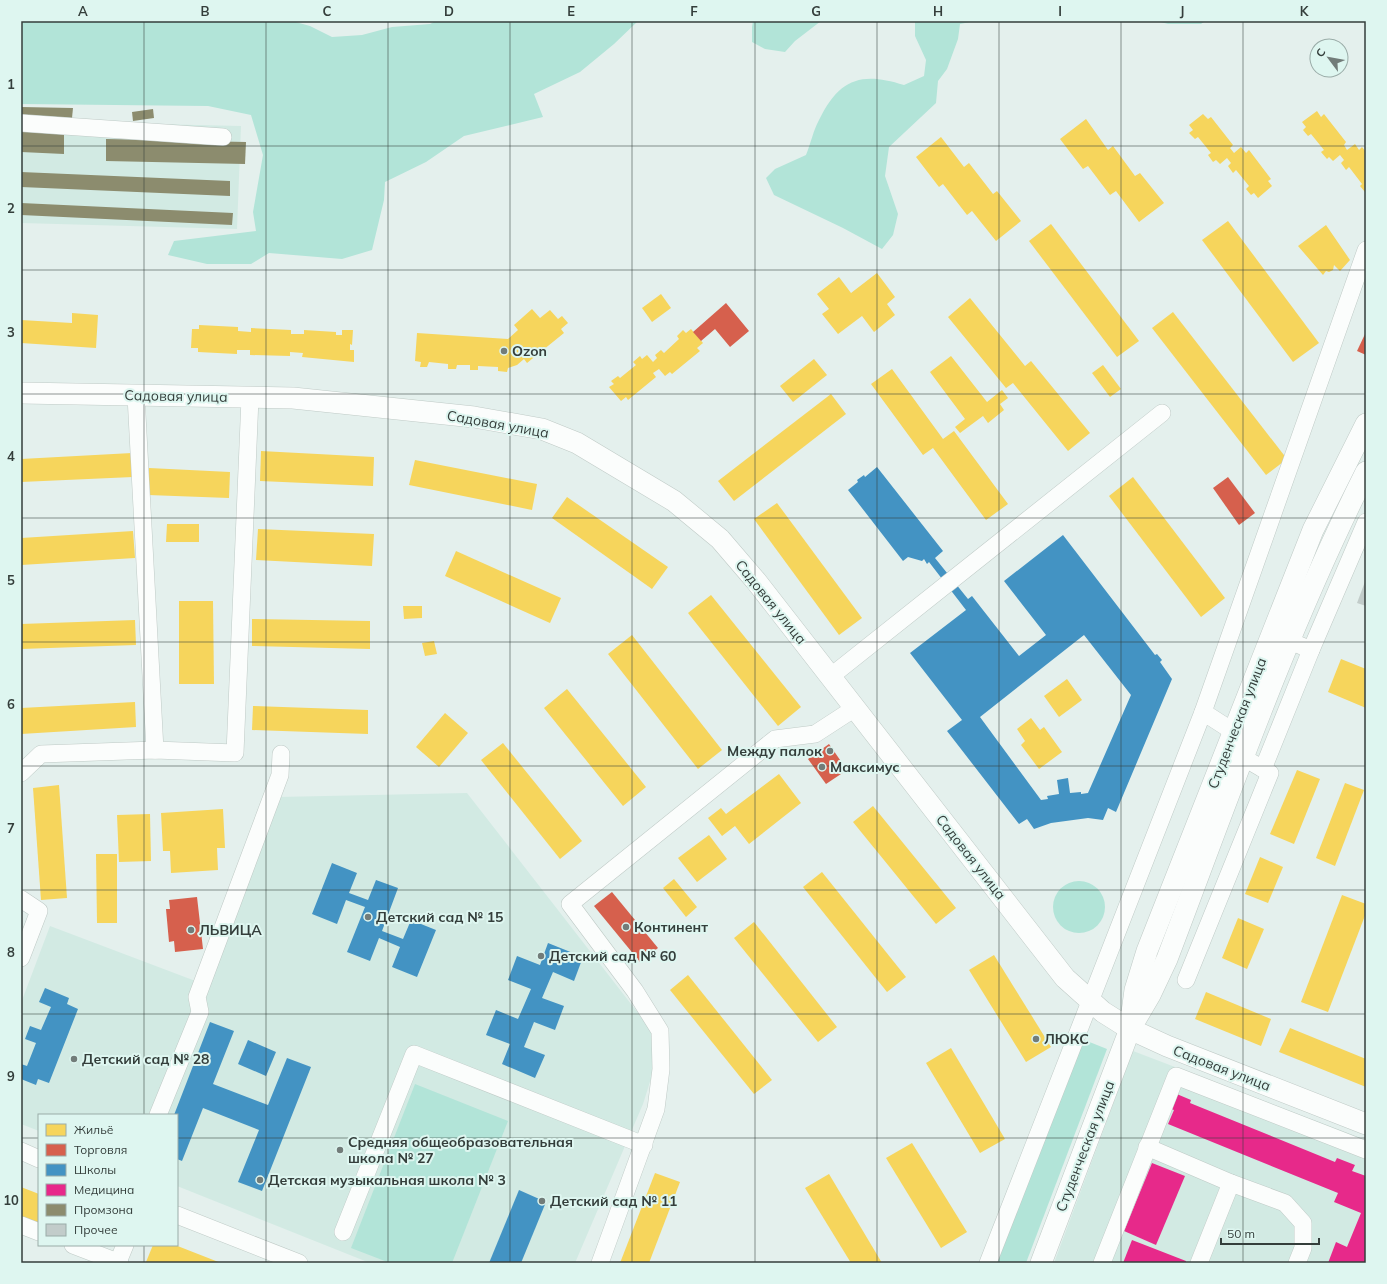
<svg xmlns="http://www.w3.org/2000/svg" width="1387" height="1284" font-family="Mulish,sans-serif">
	<rect width="100%" height="100%" fill="#e4f0ed"/>
	<g fill="#d2eae3">
		<path d="M21,121L241,126L237,229L21,223Z"/>
		<path d="M467,793L652,1031L654,1069L643,1104L575,1263H370L177,1186V1115H39V1131L21,1124V1003L50,926L206,985L278,797Z"/>
		<path d="M1133,1051L1366,1140V1263H1054Z"/>
	</g>
	<g fill="#b2e4d8">
		<path d="M21,21H292L310,26L332,37L362,35L392,27L430,24L436,21H638L614,44L580,72L534,94L543,117L464,136L426,162L385,182L384,200L372,250L342,259L269,253L251,264H207L168,255L174,241L256,231L253,212L263,155L251,115L208,106L21,104Z"/>
		<path d="M753,21H821L795,41L785,52L765,49L752,42V27Z"/>
		<path d="M915,21H975L960,24L958,39L947,69L938,81L936,103L889,147L885,176L898,214L893,235L882,249L843,228L774,195L766,178L775,169L806,155C811,143 813,131 819,120C839,79 861,71 904,85L924,76L926,60L915,36Z"/>
		<path d="M1157,21H1205L1201,24H1168Z"/>
		<circle cx="1079" cy="907" r="26"/>
		<path d="M1082,1039L1107,1049L1026,1263H995Z"/>
		<path d="M415,1084L508,1121L452,1263H390L351,1248Z"/>
	</g>
	<g fill="#f6d55c">
		<path d="M1317,111L1321,117L1324,114L1346,142L1344,145L1347,150L1355,144L1359,150L1362,147L1366,152L1365,192L1360,186L1362,184L1349,167L1346,170L1341,163L1344,160L1340,155L1333,161L1329,157L1327,159L1321,152L1324,150L1311,134L1308,136L1303,130L1306,127L1302,122Z"/>
		<path d="M1203,114L1208,119L1211,117L1233,145L1230,148L1234,153L1241,147L1246,153L1249,150L1271,179L1268,181L1272,186L1258,198L1254,193L1251,195L1246,189L1249,186L1236,170L1233,173L1228,166L1231,163L1227,158L1220,164L1216,160L1213,162L1208,155L1211,153L1198,137L1195,139L1189,133L1193,130L1189,125Z"/>
		<path d="M1086,119L1108,150L1113,146L1135,176L1140,173L1164,203L1139,222L1116,191L1110,195L1088,166L1083,169L1060,139Z"/>
		<path d="M941,137L964,167L969,163L993,194L997,191L1021,221L996,241L972,211L967,215L943,184L939,187L916,157Z"/>
		<path d="M1228,221L1319,343L1293,362L1202,240Z"/>
		<path d="M1051,224L1139,341L1117,357L1029,241Z"/>
		<path d="M1326,225L1350,260L1340,271L1334,265L1333,270L1329,272L1326,271L1323,275L1298,246Z"/>
		<path d="M877,273L895,297L887,304L895,315L874,332L862,316L838,334L822,314L829,309L817,294L839,277L851,293Z"/>
		<path d="M661,294L671,308L652,322L642,308Z"/>
		<path d="M970,298L1025,366L1031,361L1090,433L1068,451L1013,383L1006,388L948,317Z"/>
		<path d="M532,309L540,318L550,310L558,319L562,316L568,323L561,329L564,333L527,363L524,359L517,365L508,368L507,372L498,371V367L478,366V370H470V365H457L456,369H448V364L429,362L427,367H420L421,362L415,361L417,333L508,339L518,330L514,325Z"/>
		<path d="M1173,312L1287,459L1266,475L1152,328Z"/>
		<path d="M72,313L98,315L96,348L21,343V320L72,323Z"/>
		<path d="M199,325L238,327V331L251,332V328L291,330V334H304V330L336,332V335H342V330H353L352,345L350,344V350H354V362L302,357L303,353L290,352V356L250,355V350H237V354L198,352V348H191L192,329H199Z"/>
		<path d="M691,329L703,343L697,348L700,351L672,374L670,372L665,376L659,369L653,373L656,377L628,400L626,397L621,401L609,387L614,384L611,381L618,376L620,378L636,365L633,362L640,356L642,359L647,355L653,362L657,358L655,355L661,350L664,353L679,339L677,336L683,330L686,333Z"/>
		<path d="M951,356L987,402L1002,390L1008,398L1000,404L1004,410L988,423L983,416L960,433L955,427L965,419L930,372Z"/>
		<path d="M814,359L827,375L793,402L780,386Z"/>
		<path d="M1103,365L1121,389L1110,397L1092,373Z"/>
		<path d="M892,369L943,439L954,431L1008,504L986,520L933,448L923,455L871,384Z"/>
		<path d="M831,394L846,414L734,501L718,481Z"/>
		<path d="M261,451L374,457L373,486L260,481Z"/>
		<path d="M132,453L133,477L21,482V459Z"/>
		<path d="M415,460L537,484L532,510L409,485Z"/>
		<path d="M149,468L230,472L229,498L148,495Z"/>
		<path d="M1133,477L1225,598L1201,617L1109,496Z"/>
		<path d="M567,497L668,567L652,589L552,518Z"/>
		<path d="M777,503L862,618L839,635L754,519Z"/>
		<path d="M167,524H199V542H166Z"/>
		<path d="M258,529L374,534L372,566L256,560Z"/>
		<path d="M133,531L135,558L21,565V538Z"/>
		<path d="M456,551L561,598L550,623L445,576Z"/>
		<path d="M711,595L801,707L778,726L688,613Z"/>
		<path d="M179,601H213L214,684H179Z"/>
		<path d="M403,606H422V618L404,619Z"/>
		<path d="M252,619L370,621V649L252,646Z"/>
		<path d="M135,620L136,645L21,649V624Z"/>
		<path d="M632,635L722,750L698,769L608,654Z"/>
		<path d="M434,641L437,654L425,656L422,643Z"/>
		<path d="M1341,659L1366,669V708L1328,692Z"/>
		<path d="M1067,679L1082,700L1059,717L1044,696Z"/>
		<path d="M567,689L646,787L623,806L544,708Z"/>
		<path d="M135,702L136,727L21,734V708Z"/>
		<path d="M253,706L368,710V734L252,730Z"/>
		<path d="M445,713L468,733L439,767L416,747Z"/>
		<path d="M1031,718L1040,730L1044,727L1062,752L1039,769L1021,745L1025,741L1017,729Z"/>
		<path d="M503,743L582,841L560,859L481,760Z"/>
		<path d="M1297,770L1320,779L1294,844L1270,834Z"/>
		<path d="M779,774L801,803L749,844L735,826L722,836L708,818L721,808L726,814Z"/>
		<path d="M1345,783L1364,790L1335,866L1316,858Z"/>
		<path d="M59,785L67,898L41,900L33,788Z"/>
		<path d="M873,806L956,908L936,924L853,822Z"/>
		<path d="M223,809L225,848H217L218,870L171,873L170,851H163L161,813Z"/>
		<path d="M150,814L151,861L119,862L117,815Z"/>
		<path d="M709,835L727,859L697,882L678,858Z"/>
		<path d="M96,854H117V923H97Z"/>
		<path d="M1260,857L1283,867L1268,903L1245,894Z"/>
		<path d="M822,872L906,977L887,992L803,887Z"/>
		<path d="M674,879L697,907L686,917L663,888Z"/>
		<path d="M1342,895L1366,904V913L1328,1012L1301,1002Z"/>
		<path d="M1238,918L1264,929L1247,969L1222,958Z"/>
		<path d="M754,922L837,1027L818,1042L734,938Z"/>
		<path d="M994,955L1051,1047L1026,1062L969,970Z"/>
		<path d="M688,975L772,1080L754,1094L670,990Z"/>
		<path d="M1206,992L1271,1019L1261,1046L1195,1019Z"/>
		<path d="M1290,1028L1366,1059V1087L1279,1052Z"/>
		<path d="M951,1048L1005,1139L980,1153L926,1063Z"/>
		<path d="M912,1143L967,1232L941,1248L886,1158Z"/>
		<path d="M655,1173L680,1182L649,1263H620Z"/>
		<path d="M829,1174L882,1263H851L805,1188Z"/>
		<path d="M21,1187L39,1194V1226L21,1219Z"/>
		<path d="M153,1245H175L221,1263H150L146,1262Z"/>
	</g>
	<g fill="#d6604d">
		<path d="M726,303L749,331L730,347L715,329L701,341L693,332Z"/>
		<path d="M1366,332V355L1357,351Z"/>
		<path d="M1228,477L1255,513L1239,525L1213,488Z"/>
		<path d="M829,744L847,770L826,784L808,759Z"/>
		<path d="M612,892L658,948L640,962L594,906Z"/>
		<path d="M197,897L203,949L175,952L174,941L169,942L166,909H170L169,900Z"/>
	</g>
	<g fill="#4393c3" fill-rule="evenodd">
		<path d="M877,467L943,551L935,558L968,599L972,596L1019,656L1046,635L1004,581L1063,535L1155,655L1157,654L1162,660L1160,662L1172,679L1116,812L1108,808L1103,820L1088,818L1051,823L1034,829L1027,819L1019,824L947,731L962,720L910,653L966,610L929,562L927,564L924,559L922,561L908,557L903,561L848,490L858,482L857,480L864,475L865,477ZM1084,635L1131,695L1088,793L1081,794V792L1070,793L1068,778L1057,780L1059,794L1047,796L1048,799L1041,800L980,717Z"/>
		<path d="M332,863L357,873L349,893L368,900L376,880L398,888L382,931L403,939L411,920L436,930L417,977L392,967L400,947L379,938L370,961L347,952L365,907L346,900L337,924L312,914Z"/>
		<path d="M548,943L583,957L574,981L553,972L542,998L564,1006L555,1030L534,1022L524,1047L545,1055L535,1078L502,1064L510,1044L486,1035L496,1010L518,1019L531,989L508,980L517,956L540,965Z"/>
		<path d="M45,988L69,998L67,1004L78,1009L49,1083L38,1079L36,1085L21,1079V1064L27,1066L36,1043L25,1039L30,1026L41,1030L51,1007L39,1002Z"/>
		<path d="M210,1022L234,1031L213,1084L268,1105L287,1058L311,1067L262,1191L238,1182L259,1130L203,1108L182,1161L177,1159V1115H174Z"/>
		<path d="M248,1040L276,1052L266,1076L238,1064Z"/>
		<path d="M519,1190L546,1202L521,1263H489Z"/>
	</g>
	<g fill="#e7298a">
		<path d="M1172,1092L1191,1100L1190,1103L1335,1162L1337,1158L1355,1165L1352,1171L1366,1176V1263H1328L1336,1242L1347,1247L1361,1213L1334,1202L1338,1193L1168,1124L1174,1110L1166,1107Z"/>
		<path d="M1152,1163L1185,1176L1156,1245L1124,1231Z"/>
		<path d="M1132,1240L1186,1261V1263H1123Z"/>
	</g>
	<g fill="#8c8c6e">
		<path d="M21,107L73,108L72,118L21,117Z"/>
		<path d="M153,109L154,118L133,121L132,112Z"/>
		<path d="M21,130L64,132V154L21,152Z"/>
		<path d="M106,139L246,142L245,164L106,161Z"/>
		<path d="M21,172L230,181V196L21,187Z"/>
		<path d="M21,203L233,213L232,225L21,215Z"/>
	</g>
	<path fill="#c2ccca" d="M1366,579V606L1357,603Z"/>
	<g fill="none" stroke-linecap="round" stroke-linejoin="round">
		<g stroke="#bfcac6" stroke-width="18">
			<g id="minor">
				<path d="M21,123L223,137"/>
				<path d="M136,396L155,750"/>
				<path d="M1311,650L1366,522"/>
				<path d="M830,677L1162,413"/>
				<path d="M1234,732L1203,712L1366,250"/>
				<path d="M1263,769L1311,650L1290,641"/>
				<path d="M21,773L41,754L155,750L235,753L250,398"/>
				<path d="M21,899L39,911L21,958"/>
				<path d="M1186,980L1270,773L1244,758"/>
				<path d="M158,1115L200,1012L197,997L280,775L281,754"/>
				<path d="M1147,1147L1231,1183L1199,1263"/>
				<path d="M21,1151L39,1159"/>
				<path d="M1231,1183L1285,1203L1303,1223V1248L1297,1263"/>
				<path d="M177,1215L299,1263"/>
				<path d="M21,1225L39,1232"/>
				<path d="M343,1232L414,1054L644,1145"/>
				<path d="M73,1245L120,1263"/>
				<path d="M118,1262L125,1245"/>
				<path d="M600,1263L656,1109L661,1069L660,1031L635,991L570,904L775,739L815,734L855,708"/>
				<path d="M988,1263L1203,712"/>
				<path d="M1102,1263L1176,1076L1366,1150"/>
			</g>
		</g>
		<g stroke="#bfcac6" stroke-width="22">
			<g id="major">
				<path d="M21,393L293,398L474,417L542,429L577,443L674,501L720,539L756,581L1065,978L1103,1012L1130,1029L1167,1046L1366,1124"/>
				<path d="M1131,1020L1135,990L1147,951L1313,530L1366,424"/>
				<path d="M1041,1263L1130,1029L1150,995L1167,959C1229,796 1287,629 1366,472"/>
			</g>
		</g>
		<use href="#minor" stroke="#fbfdfc" stroke-width="17"/>
		<use href="#major" stroke="#fbfdfc" stroke-width="21"/>
	</g>
	<path fill="none" stroke="#343e3b" stroke-width="1" stroke-opacity="0.55" d="M144,21V1115M266,21V1263M388,21V1263M510,21V1263M632,21V1263M755,21V1263M877,21V1263M999,21V1263M1121,21V1263M1243,21V1263M21,146H1366M21,270H1366M21,394H1366M21,518H1366M21,642H1366M21,766H1366M21,890H1366M21,1014H1366M21,1138H39M177,1138H1366M144,1245V1263"/>
	<g fill="#727c79" stroke="#def6f0" stroke-width="1.5">
		<circle cx="504" cy="351" r="4"/>
		<circle cx="830" cy="751" r="4"/>
		<circle cx="822" cy="767" r="4"/>
		<circle cx="368" cy="917" r="4"/>
		<circle cx="626" cy="927" r="4"/>
		<circle cx="191" cy="930" r="4"/>
		<circle cx="541" cy="956" r="4"/>
		<circle cx="1036" cy="1039" r="4"/>
		<circle cx="74" cy="1059" r="4"/>
		<circle cx="340" cy="1150" r="4"/>
		<circle cx="260" cy="1180" r="4"/>
		<circle cx="542" cy="1201" r="4"/>
	</g>
	<g text-anchor="middle" stroke-width="4" stroke-linejoin="round" paint-order="stroke">
		<g font-size="14" font-weight="bold" fill="#343e3b" stroke="#def6f0" text-anchor="start">
			<text x="512" y="356">Ozon</text>
			<text x="822" y="756" text-anchor="end">Между палок</text>
			<text x="830" y="772">Максимус</text>
			<text x="376" y="922">Детский сад № 15</text>
			<text x="634" y="932">Континент</text>
			<text x="199" y="935">ЛЬВИЦА</text>
			<text x="549" y="961">Детский сад № 60</text>
			<text x="1044" y="1044">ЛЮКС</text>
			<text x="82" y="1064">Детский сад № 28</text>
			<text x="348" y="1147">Средняя общеобразовательная<tspan x="348" dy="16">школа № 27</tspan></text>
			<text x="268" y="1185">Детская музыкальная школа № 3</text>
			<text x="550" y="1206">Детский сад № 11</text>
		</g>
		<g font-size="14" fill="#343e3b" stroke="#def6f0">
			<text transform="translate(176 396) rotate(1)" y="5">Садовая улица</text>
			<text transform="translate(498 424) rotate(10)" y="5">Садовая улица</text>
			<text transform="translate(771 602) rotate(51)" y="5">Садовая улица</text>
			<text transform="translate(1237 723) rotate(-69)" y="5">Студенческая улица</text>
			<text transform="translate(971 857) rotate(52)" y="5">Садовая улица</text>
			<text transform="translate(1222 1068) rotate(21)" y="5">Садовая улица</text>
			<text transform="translate(1085 1146) rotate(-69)" y="5">Студенческая улица</text>
		</g>
	</g>
	<rect width="1387" height="1284" fill="none" stroke="#def6f0" stroke-width="44"/>
	<rect x="38" y="1114" width="140" height="132" fill="#def6f0" stroke="#9aaca8"/>
	<rect x="46" y="1124" width="20" height="12" fill="#f6d55c" stroke="#9aaca8"/>
	<text x="74" y="1134" font-size="12" fill="#343e3b">Жильё</text>
	<rect x="46" y="1144" width="20" height="12" fill="#d6604d" stroke="#9aaca8"/>
	<text x="74" y="1154" font-size="12" fill="#343e3b">Торговля</text>
	<rect x="46" y="1164" width="20" height="12" fill="#4393c3" stroke="#9aaca8"/>
	<text x="74" y="1174" font-size="12" fill="#343e3b">Школы</text>
	<rect x="46" y="1184" width="20" height="12" fill="#e7298a" stroke="#9aaca8"/>
	<text x="74" y="1194" font-size="12" fill="#343e3b">Медицина</text>
	<rect x="46" y="1204" width="20" height="12" fill="#8c8c6e" stroke="#9aaca8"/>
	<text x="74" y="1214" font-size="12" fill="#343e3b">Промзона</text>
	<rect x="46" y="1224" width="20" height="12" fill="#c2ccca" stroke="#9aaca8"/>
	<text x="74" y="1234" font-size="12" fill="#343e3b">Прочее</text>
	<g transform="translate(1329 58) rotate(302)"><circle r="19" fill="#def6f0" stroke="#9aaca8"/>
	<path d="M0-3L7 15L0 10L-7 15Z" fill="#727c79"/>
	<text y="-6" font-size="11" font-weight="bold" text-anchor="middle" fill="#343e3b">С</text>
	</g>
	<path d="M1221 1238v6h98v-6" fill="none" stroke="#343e3b" stroke-width="2"/>
	<text x="1227" y="1238" font-size="12" fill="#343e3b" stroke="#def6f0" stroke-width="3" paint-order="stroke">50 m</text>
	<rect x="22" y="22" width="1343" height="1240" fill="none" stroke="#343e3b" stroke-width="1.5"/>
	<g font-size="13" text-anchor="middle" font-weight="bold" fill="#343e3b">
		<text x="83" y="16">A</text>
		<text x="205" y="16">B</text>
		<text x="327" y="16">C</text>
		<text x="449" y="16">D</text>
		<text x="571" y="16">E</text>
		<text x="694" y="16">F</text>
		<text x="816" y="16">G</text>
		<text x="938" y="16">H</text>
		<text x="1060" y="16">I</text>
		<text x="1182" y="16">J</text>
		<text x="1304" y="16">K</text>
		<text x="11" y="89">1</text>
		<text x="11" y="213">2</text>
		<text x="11" y="337">3</text>
		<text x="11" y="461">4</text>
		<text x="11" y="585">5</text>
		<text x="11" y="709">6</text>
		<text x="11" y="833">7</text>
		<text x="11" y="957">8</text>
		<text x="11" y="1081">9</text>
		<text x="11" y="1205">10</text>
	</g>
</svg>
